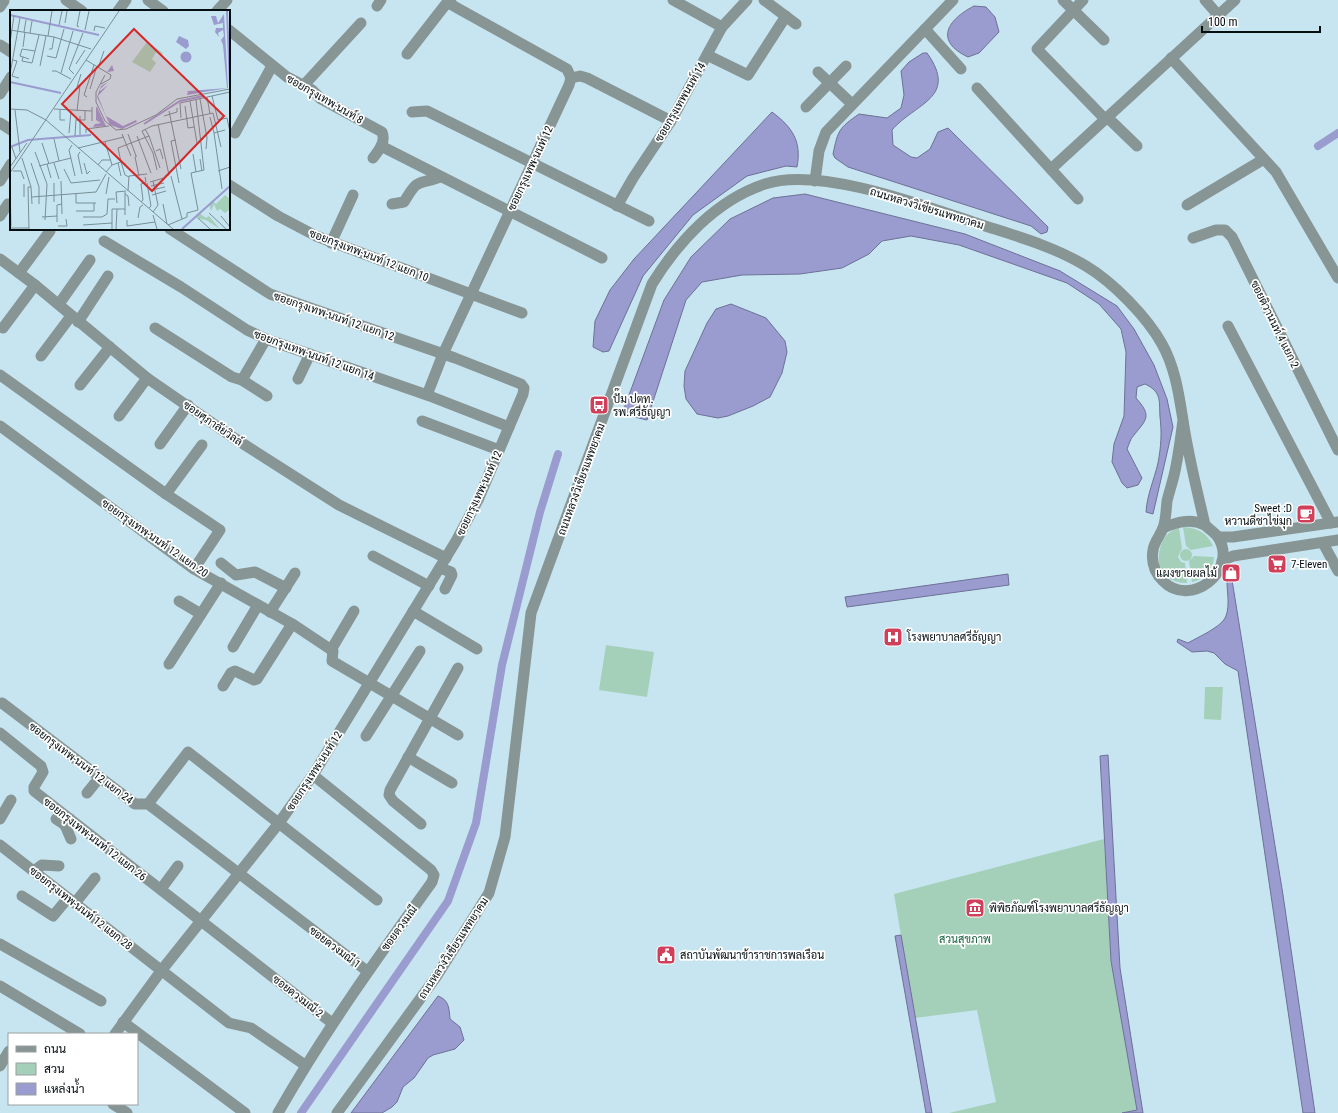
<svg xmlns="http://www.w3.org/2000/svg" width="1338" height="1113" font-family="'Roboto Condensed',Sarabun,sans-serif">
	<rect width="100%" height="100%" fill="#c7e5f0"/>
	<g fill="#a4d0b9">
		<path d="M1183,527C1198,528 1207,533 1213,546L1191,550L1186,546Z"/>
		<path d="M1179,528L1182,548L1178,557L1181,562L1185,563L1187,583C1173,583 1167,578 1159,566C1158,550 1161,533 1179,528Z"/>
		<circle cx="1186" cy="555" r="6"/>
		<path d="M1194,556L1214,557C1213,571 1205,579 1192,582L1189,561Z"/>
		<path d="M606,645L654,652L647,697L599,690Z"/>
		<path d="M1205,687H1223L1221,720L1204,719Z"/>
		<path d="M1104,839L1111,961L1137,1110L1122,1113H949L996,1102L977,1010L915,1018L894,894Z"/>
	</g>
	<g fill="#9a9bcf" stroke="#6d7196">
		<path d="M974,6L986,7L995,17L999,32L979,53L968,57C934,41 947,20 974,6Z"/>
		<path d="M923,53H927C959,98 915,103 892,130L893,145L911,157L917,158L930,149L938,132L948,128L1048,227L1047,232L1041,234L1031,226L848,167L835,158L833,154C838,130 839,128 859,114L887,118L901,108L904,95L901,71L909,62Z"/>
		<path d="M772,112C792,127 802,141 797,167L786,166L747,176L693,215L643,276L609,351L603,352L593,347L595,321L610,290L634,259Z"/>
		<path d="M805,194L965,234L1060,271L1117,306L1134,329L1154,365L1167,399L1173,427L1153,514L1146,512C1147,495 1154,480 1158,463C1161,447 1162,433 1160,417C1159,401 1162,392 1145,384L1137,387L1136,398C1152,416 1147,419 1134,435C1130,439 1129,445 1127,449L1142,478L1138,485L1127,488L1122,483L1112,462L1114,444L1124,416L1126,352L1121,329L1099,304L1067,283L959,245L911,236L882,241L869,254L842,268L800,274L742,275L702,282L686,300L647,420L622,414L664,300L691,257L730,219L773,198Z"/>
		<path d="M731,304L766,318L785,341L787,352L782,373L770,397L753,406L728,416L718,418L697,414L686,399L684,386L685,371L707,323L716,309Z"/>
		<path d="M1008,574L1009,585L847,607L845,597Z"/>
		<path d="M1232,580L1283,895L1315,1113H1303L1238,671L1225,664L1214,653L1207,651L1192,652L1177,642L1178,639L1188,643C1198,637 1222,627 1226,616C1230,605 1227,592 1227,582Z"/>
		<path d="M1108,755L1120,968L1143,1113H1122L1137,1110L1111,961L1100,756Z"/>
		<path d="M901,935L932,1113H926L895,936Z"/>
		<path d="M438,996C449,1000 449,1008 450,1019L460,1027L464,1040L455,1049L433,1055L428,1058L414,1078L403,1087L397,1102L392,1107L382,1113H351Z"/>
	</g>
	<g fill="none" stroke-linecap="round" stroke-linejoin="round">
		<g stroke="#9a9bcf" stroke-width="8">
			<path d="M1318,146L1338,133"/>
			<path d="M301,1113L448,901L476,823L502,665L540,512L558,454"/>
		</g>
		<g stroke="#879594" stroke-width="11">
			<path d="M66,0L82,11"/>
			<path d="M148,0L163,11"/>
			<path d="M450,0L452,5L459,9L567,69L571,78L569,85L443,354L427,395L509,427"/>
			<path d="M673,0L722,27"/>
			<path d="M764,0L796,24"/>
			<path d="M1063,0L1104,40"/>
			<path d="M1083,0L1037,49L1105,119"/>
			<path d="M1205,0L1218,15"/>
			<path d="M377,6L381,0"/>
			<path d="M0,7L4,1"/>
			<path d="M118,11L126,0"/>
			<path d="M217,11L227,0"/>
			<path d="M925,29L961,69"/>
			<path d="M229,30L287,77L312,90L321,99L382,132C386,142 379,150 373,158"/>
			<path d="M0,45L11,52"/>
			<path d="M407,54L449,0"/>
			<path d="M707,55L748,75L786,16"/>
			<path d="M1171,58L1276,172L1338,278"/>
			<path d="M818,72L852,104"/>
			<path d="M571,78L580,76L587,78L671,121"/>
			<path d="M304,85L361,23"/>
			<path d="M977,88L1078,199"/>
			<path d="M0,94L11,77"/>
			<path d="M806,107L846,66"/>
			<path d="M412,112L427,111L649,221"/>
			<path d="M1107,117L1137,146"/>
			<path d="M0,123L11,130"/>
			<path d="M235,133L272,66"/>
			<path d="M381,146L602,258"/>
			<path d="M1051,169L1235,0"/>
			<path d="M0,181L11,164"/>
			<path d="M815,181L819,151L826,132L953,0"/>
			<path d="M229,185L278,216L316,236L522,313"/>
			<path d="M392,204L404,202C419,177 416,186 440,177"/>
			<path d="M1187,205L1264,159"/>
			<path d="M617,206L633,178L671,121L722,27L747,0"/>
			<path d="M0,216L8,204"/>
			<path d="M1193,238L1216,230H1225L1232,237L1338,450"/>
			<path d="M104,241L181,287L247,330L266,339L427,395"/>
			<path d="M331,243L353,195"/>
			<path d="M0,259L35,285L147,378L231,436L339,505L446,558"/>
			<path d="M19,273L50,231"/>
			<path d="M59,304L90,260"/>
			<path d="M78,322L108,276"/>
			<path d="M1228,326L1331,523"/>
			<path d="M3,328L35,285"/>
			<path d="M155,328L232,377L242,380L266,339"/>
			<path d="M41,356L71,316"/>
			<path d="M0,375L166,494L220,530L194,569"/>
			<path d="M298,379L310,354"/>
			<path d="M242,380L267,396"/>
			<path d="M80,385L110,347"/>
			<path d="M119,416L147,378"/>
			<path d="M422,421L499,450"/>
			<path d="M0,426L194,569L294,625L333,651L332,661L458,735"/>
			<path d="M160,444L188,405"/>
			<path d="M166,494L202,445"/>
			<path d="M1163,528C1177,522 1190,518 1205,525"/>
			<path d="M1218,537H1233L1338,522"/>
			<path d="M1323,543L1338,571"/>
			<path d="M373,556L429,586"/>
			<path d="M1222,561L1233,556L1338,540"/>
			<path d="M221,563L236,575L255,572L286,588"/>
			<path d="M440,568L451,572L452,575L445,589"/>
			<path d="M179,601L201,614"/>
			<path d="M413,611L477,649"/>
			<path d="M270,612L295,573"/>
			<path d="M233,647L258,605"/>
			<path d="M331,650L354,611"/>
			<path d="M169,664L221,583"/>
			<path d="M223,686L231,673L235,671L254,680L257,679L292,624"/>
			<path d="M2,703L135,804H148L367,971"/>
			<path d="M0,733L41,766L43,772L34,787V791L332,1023"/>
			<path d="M366,736L420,651"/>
			<path d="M408,757L452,783"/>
			<path d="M87,793L100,777"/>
			<path d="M148,804L188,752L377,900"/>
			<path d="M0,819L11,800"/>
			<path d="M56,819L65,825L70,819"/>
			<path d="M421,824L393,801L389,795L390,790L458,668"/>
			<path d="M65,825L71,839"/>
			<path d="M0,845L229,1023L251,1028L305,1065"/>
			<path d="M34,871L42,865L59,866"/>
			<path d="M161,889L178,866"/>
			<path d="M22,896L53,916L68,898"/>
			<path d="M75,903L95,878"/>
			<path d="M0,944L101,1001"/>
			<path d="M0,986L80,1034"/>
			<path d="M123,1022L245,1113"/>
			<path d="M115,1034L161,971L279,823L313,775L456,541L478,500L523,394L524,388L521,384L455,358L270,294L170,229"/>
			<path d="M0,1066L9,1051"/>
			<path d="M113,1104L127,1113"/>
			<path d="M278,1113C324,1032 378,957 432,882L434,875L431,870L313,775"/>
			<path d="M337,1113L436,977L489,893L505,837L531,613L652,284C678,242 716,200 765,184C819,166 925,206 979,224C1016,236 1053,246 1086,266C1113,282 1147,317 1162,344C1175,367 1179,395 1183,420C1188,455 1197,490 1205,525C1209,529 1215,533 1218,537C1239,571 1190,609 1163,581C1155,573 1151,562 1153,550C1154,542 1160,536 1163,528C1166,520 1166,510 1167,501C1170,489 1174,478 1176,466C1179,451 1181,435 1183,420"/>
		</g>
	</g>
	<defs>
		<g id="bus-square" transform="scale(1)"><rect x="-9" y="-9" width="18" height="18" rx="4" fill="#d0405b" stroke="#fff"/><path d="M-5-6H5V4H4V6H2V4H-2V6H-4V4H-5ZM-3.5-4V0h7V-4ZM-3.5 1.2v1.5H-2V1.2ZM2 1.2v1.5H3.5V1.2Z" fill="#fff"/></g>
		<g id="cafe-square" transform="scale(1)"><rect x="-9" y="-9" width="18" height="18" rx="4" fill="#d0405b" stroke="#fff"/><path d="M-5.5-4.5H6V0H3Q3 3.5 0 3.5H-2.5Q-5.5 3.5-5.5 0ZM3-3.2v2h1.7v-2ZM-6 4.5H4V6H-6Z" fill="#fff"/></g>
		<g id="supermarket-square" transform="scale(1)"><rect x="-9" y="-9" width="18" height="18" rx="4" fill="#d0405b" stroke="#fff"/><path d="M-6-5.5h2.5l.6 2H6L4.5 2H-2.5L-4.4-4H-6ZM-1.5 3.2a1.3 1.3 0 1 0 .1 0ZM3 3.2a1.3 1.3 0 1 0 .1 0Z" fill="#fff"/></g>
		<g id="shop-square" transform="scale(1)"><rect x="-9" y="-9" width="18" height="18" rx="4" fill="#d0405b" stroke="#fff"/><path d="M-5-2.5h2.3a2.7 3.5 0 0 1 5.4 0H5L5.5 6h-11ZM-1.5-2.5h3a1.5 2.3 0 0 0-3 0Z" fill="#fff"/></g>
		<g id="hospital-square" transform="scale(1)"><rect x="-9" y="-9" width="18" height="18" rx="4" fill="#d0405b" stroke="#fff"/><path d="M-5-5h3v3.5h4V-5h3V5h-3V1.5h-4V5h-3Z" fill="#fff"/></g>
		<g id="museum-square" transform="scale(1)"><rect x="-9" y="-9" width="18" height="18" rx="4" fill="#d0405b" stroke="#fff"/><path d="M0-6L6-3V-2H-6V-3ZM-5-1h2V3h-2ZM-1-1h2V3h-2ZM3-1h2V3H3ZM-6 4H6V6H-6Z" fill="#fff"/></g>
		<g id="civic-square" transform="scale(1)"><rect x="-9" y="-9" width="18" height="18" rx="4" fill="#d0405b" stroke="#fff"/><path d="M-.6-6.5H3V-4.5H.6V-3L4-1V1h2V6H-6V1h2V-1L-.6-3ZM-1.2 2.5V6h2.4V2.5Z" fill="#fff"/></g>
	</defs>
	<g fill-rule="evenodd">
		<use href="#bus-square" x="599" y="405"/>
		<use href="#cafe-square" x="1306" y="514"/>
		<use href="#supermarket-square" x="1277" y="564"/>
		<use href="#shop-square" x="1231" y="573"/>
		<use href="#hospital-square" x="893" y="637"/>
		<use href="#museum-square" x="975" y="908"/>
		<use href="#civic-square" x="666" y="955"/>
	</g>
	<g text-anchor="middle" stroke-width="3.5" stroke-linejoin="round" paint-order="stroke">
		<g font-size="11" fill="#040e11" stroke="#fff">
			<text transform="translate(325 99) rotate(30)" y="4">ซอยกรุงเทพ-นนท์ 8</text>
			<text transform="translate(680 102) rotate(-60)" y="4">ซอยกรุงเทพนนท์ 14</text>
			<text transform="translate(530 168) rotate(-65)" y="4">ซอยกรุงเทพ-นนท์ 12</text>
			<text transform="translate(927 208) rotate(17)" y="4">ถนนหลวงวิเชียรแพทยาคม</text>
			<text transform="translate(369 255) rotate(21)" y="4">ซอยกรุงเทพ-นนท์ 12 แยก 10</text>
			<text transform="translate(334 316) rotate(19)" y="4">ซอยกรุงเทพ-นนท์ 12 แยก 12</text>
			<text transform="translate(1275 324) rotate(64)" y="4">ซอยติวานนท์ 4 แยก 2</text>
			<text transform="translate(314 355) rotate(20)" y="4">ซอยกรุงเทพ-นนท์ 12 แยก 14</text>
			<text transform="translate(213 423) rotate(35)" y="4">ซอยศุภาลัยวิลล์</text>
			<text transform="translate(581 479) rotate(-70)" y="4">ถนนหลวงวิเชียรแพทยาคม</text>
			<text transform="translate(479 493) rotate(-65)" y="4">ซอยกรุงเทพ-นนท์ 12</text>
			<text transform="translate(155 538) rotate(35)" y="4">ซอยกรุงเทพ-นนท์ 12 แยก 20</text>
			<text transform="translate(81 763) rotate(37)" y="4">ซอยกรุงเทพ-นนท์ 12 แยก 24</text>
			<text transform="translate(314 771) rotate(-57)" y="4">ซอยกรุงเทพ-นนท์ 12</text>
			<text transform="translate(95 839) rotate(38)" y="4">ซอยกรุงเทพ-นนท์ 12 แยก 26</text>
			<text transform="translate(81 908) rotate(38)" y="4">ซอยกรุงเทพ-นนท์ 12 แยก 28</text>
			<text transform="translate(399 928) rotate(-54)" y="4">ซอยดวงมณี</text>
			<text transform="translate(335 947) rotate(37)" y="4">ซอยดวงมณี 1</text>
			<text transform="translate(453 948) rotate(-57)" y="4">ถนนหลวงวิเชียรแพทยาคม</text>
			<text transform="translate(298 996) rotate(38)" y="4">ซอยดวงมณี 2</text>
		</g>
		<g font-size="11" fill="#040e11" stroke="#fff" text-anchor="start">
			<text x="613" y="403">ปั๊ม ปตท.<tspan x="613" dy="13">รพ.ศรีธัญญา</tspan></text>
			<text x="1292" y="512" text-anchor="end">Sweet :D<tspan x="1292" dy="13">หวานดีชาไข่มุก</tspan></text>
			<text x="1291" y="568">7-Eleven</text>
			<text x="1217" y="577" text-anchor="end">แผงขายผลไม้</text>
			<text x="907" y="641">โรงพยาบาลศรีธัญญา</text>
			<text x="989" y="912">พิพิธภัณฑ์โรงพยาบาลศรีธัญญา</text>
			<text x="680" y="959">สถาบันพัฒนาข้าราชการพลเรือน</text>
		</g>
		<g font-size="11" fill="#1c6346" stroke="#fff">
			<text x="965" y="943">สวนสุขภาพ</text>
		</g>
	</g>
	<g transform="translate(10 10)">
		<rect width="220" height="220" fill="#c7e5f0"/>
		<path d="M137,32L153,43L152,45L146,42L142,49L146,53L140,62L122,52ZM215,185L220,189V199L215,203L210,199L207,201L204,194L201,201L199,194L203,191L206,194ZM189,203L196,208L199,206L210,219L196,210L186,208Z" fill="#a4d0b9"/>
		<path d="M141,1L102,55L104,61L97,62ZM214,4L218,78L177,85L178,81L217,78L213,35L211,30L214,26L213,20L208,23L209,27L205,22L206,18H213V13L204,15L201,6H206L208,13ZM169,26L178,30L179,36L176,39L166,32ZM170.5 47a5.5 5.5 0 1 1 11 0a5.5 5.5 0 1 1-11 0ZM98,72L90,79V81L98,75L88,86L96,106L113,116L126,110L127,112L112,119L100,115L87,87L91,76ZM86,97H87L96,116L83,117L85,114L91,113L86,110Z" fill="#9a9bcf"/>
		<path fill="none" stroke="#9a9bcf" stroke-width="2" d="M217,1L220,77M0,5L89,25M0,72L51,83M134,114L170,91L193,86M0,137L18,130L81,125M172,219L220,176"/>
		<path fill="none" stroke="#798f97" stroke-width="1" d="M55,13L57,1M49,15L52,1M69,17L67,16L70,1M0,20L44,27L81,39M75,20L79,1M84,21L85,16L95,18M14,22L16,10M20,23L22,11M38,26L42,1M0,32L4,6M13,37L15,22M39,39H42L44,27M37,46L46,48L54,19M13,47L12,51L22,53L29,25M19,49L10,46L12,39L25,41M3,50L7,51L2,66L9,68M76,50L101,65L100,69L91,74M66,54L75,40M30,56L36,26M88,58L94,41M42,61H46L61,69M51,63L63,21M0,64L10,8M64,64L59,59L73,23M95,65L86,82V92L95,111L106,120L116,119L146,105L167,89L220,79M67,77L71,64M80,79L86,59M202,86L208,110L217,108L220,122M77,87L74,85L84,55M197,87L200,104M190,89L197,128L196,139M180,91L187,133M175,96L178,118L184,117M0,99L17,100L36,110L163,219M44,99L82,101M5,100L10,142M50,100V110H55M67,101L70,75M159,101L171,159M70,106V125M154,106L167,102V98M200,107L204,123M171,108L170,93L220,82M66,110H75V101M82,111V97M148,114L159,165L155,166M59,123L61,101M76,123V119L99,116M112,124L121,146M118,124L126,146M65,126L66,109M127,126L141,163M139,126L150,158M44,129L49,151M166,130L161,131L169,173M95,132L102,155M32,133L39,154M62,135L59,140L65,166M2,137L6,149M68,138L114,127M146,141L150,139L153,149M25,142L37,174L35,210M70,142L68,145L72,164M183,144L186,162M127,146L125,147L129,166M12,148L21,177L22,194M190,149L192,161M111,152L115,165L119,167M21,153L29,177V194M44,153L49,169M74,153L77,164L80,161M108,153L111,166M37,154L41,168M88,155L92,150H100M29,156L61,148M0,157L17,133M54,159L61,173M147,160L143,143L132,121L142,116L203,103L211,137M3,161H11L14,169M208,161L220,157M96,162L102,155L111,152L108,138L139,126L135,119M0,163L109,1M161,166L172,209M51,171L52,204M140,172L154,168M61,173L90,170M137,173L141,196L139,198M14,174V187M141,176L154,173M0,178L1,216M212,179L204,123L215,120M142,180L155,177M118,181L119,166L137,164M66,183V193H86M96,184L99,167M115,184L118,186L119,196M142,185L156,181M22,187L86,182L96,164M44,192V173M131,192L133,190L131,174L136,172L135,167M107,193L106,182L116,181M153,194L157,214M66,201H84V193M143,202L148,195L143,171M199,203L216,219M115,205V182M143,205L147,219M211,206L220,217M32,207L47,206M73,207H92L97,204L98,189H105M128,208L130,197L133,195M188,208L200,219M117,210V216L145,212M47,212V195L52,194M73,215L102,213M158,215L177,207V203L188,200L181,163L194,160L186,90M48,216H57L56,209M0,218H19M19,219L18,177H21M102,219V199H115M106,219L107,199"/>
		<path fill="#d62828" fill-opacity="0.15" stroke="#d62828" stroke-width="2" d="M124,19L214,106L142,181L52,94Z"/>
		<rect width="220" height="220" fill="none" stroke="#040e11" stroke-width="2"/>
	</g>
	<rect x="8" y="1033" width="130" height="72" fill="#ffffff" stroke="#9b9fa0"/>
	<rect x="16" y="1046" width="20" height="6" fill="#879594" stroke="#9b9fa0"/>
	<text x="44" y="1053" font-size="12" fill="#040e11">ถนน</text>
	<rect x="16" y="1063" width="20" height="12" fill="#a4d0b9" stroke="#9b9fa0"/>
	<text x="44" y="1073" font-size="12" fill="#040e11">สวน</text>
	<rect x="16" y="1083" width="20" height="12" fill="#9a9bcf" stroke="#9b9fa0"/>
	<text x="44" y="1093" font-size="12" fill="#040e11">แหล่งน้ำ</text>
	<path d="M1202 26v6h118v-6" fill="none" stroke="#040e11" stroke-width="2"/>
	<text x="1208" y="26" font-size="12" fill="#040e11" stroke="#ffffff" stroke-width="3" paint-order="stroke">100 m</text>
</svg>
